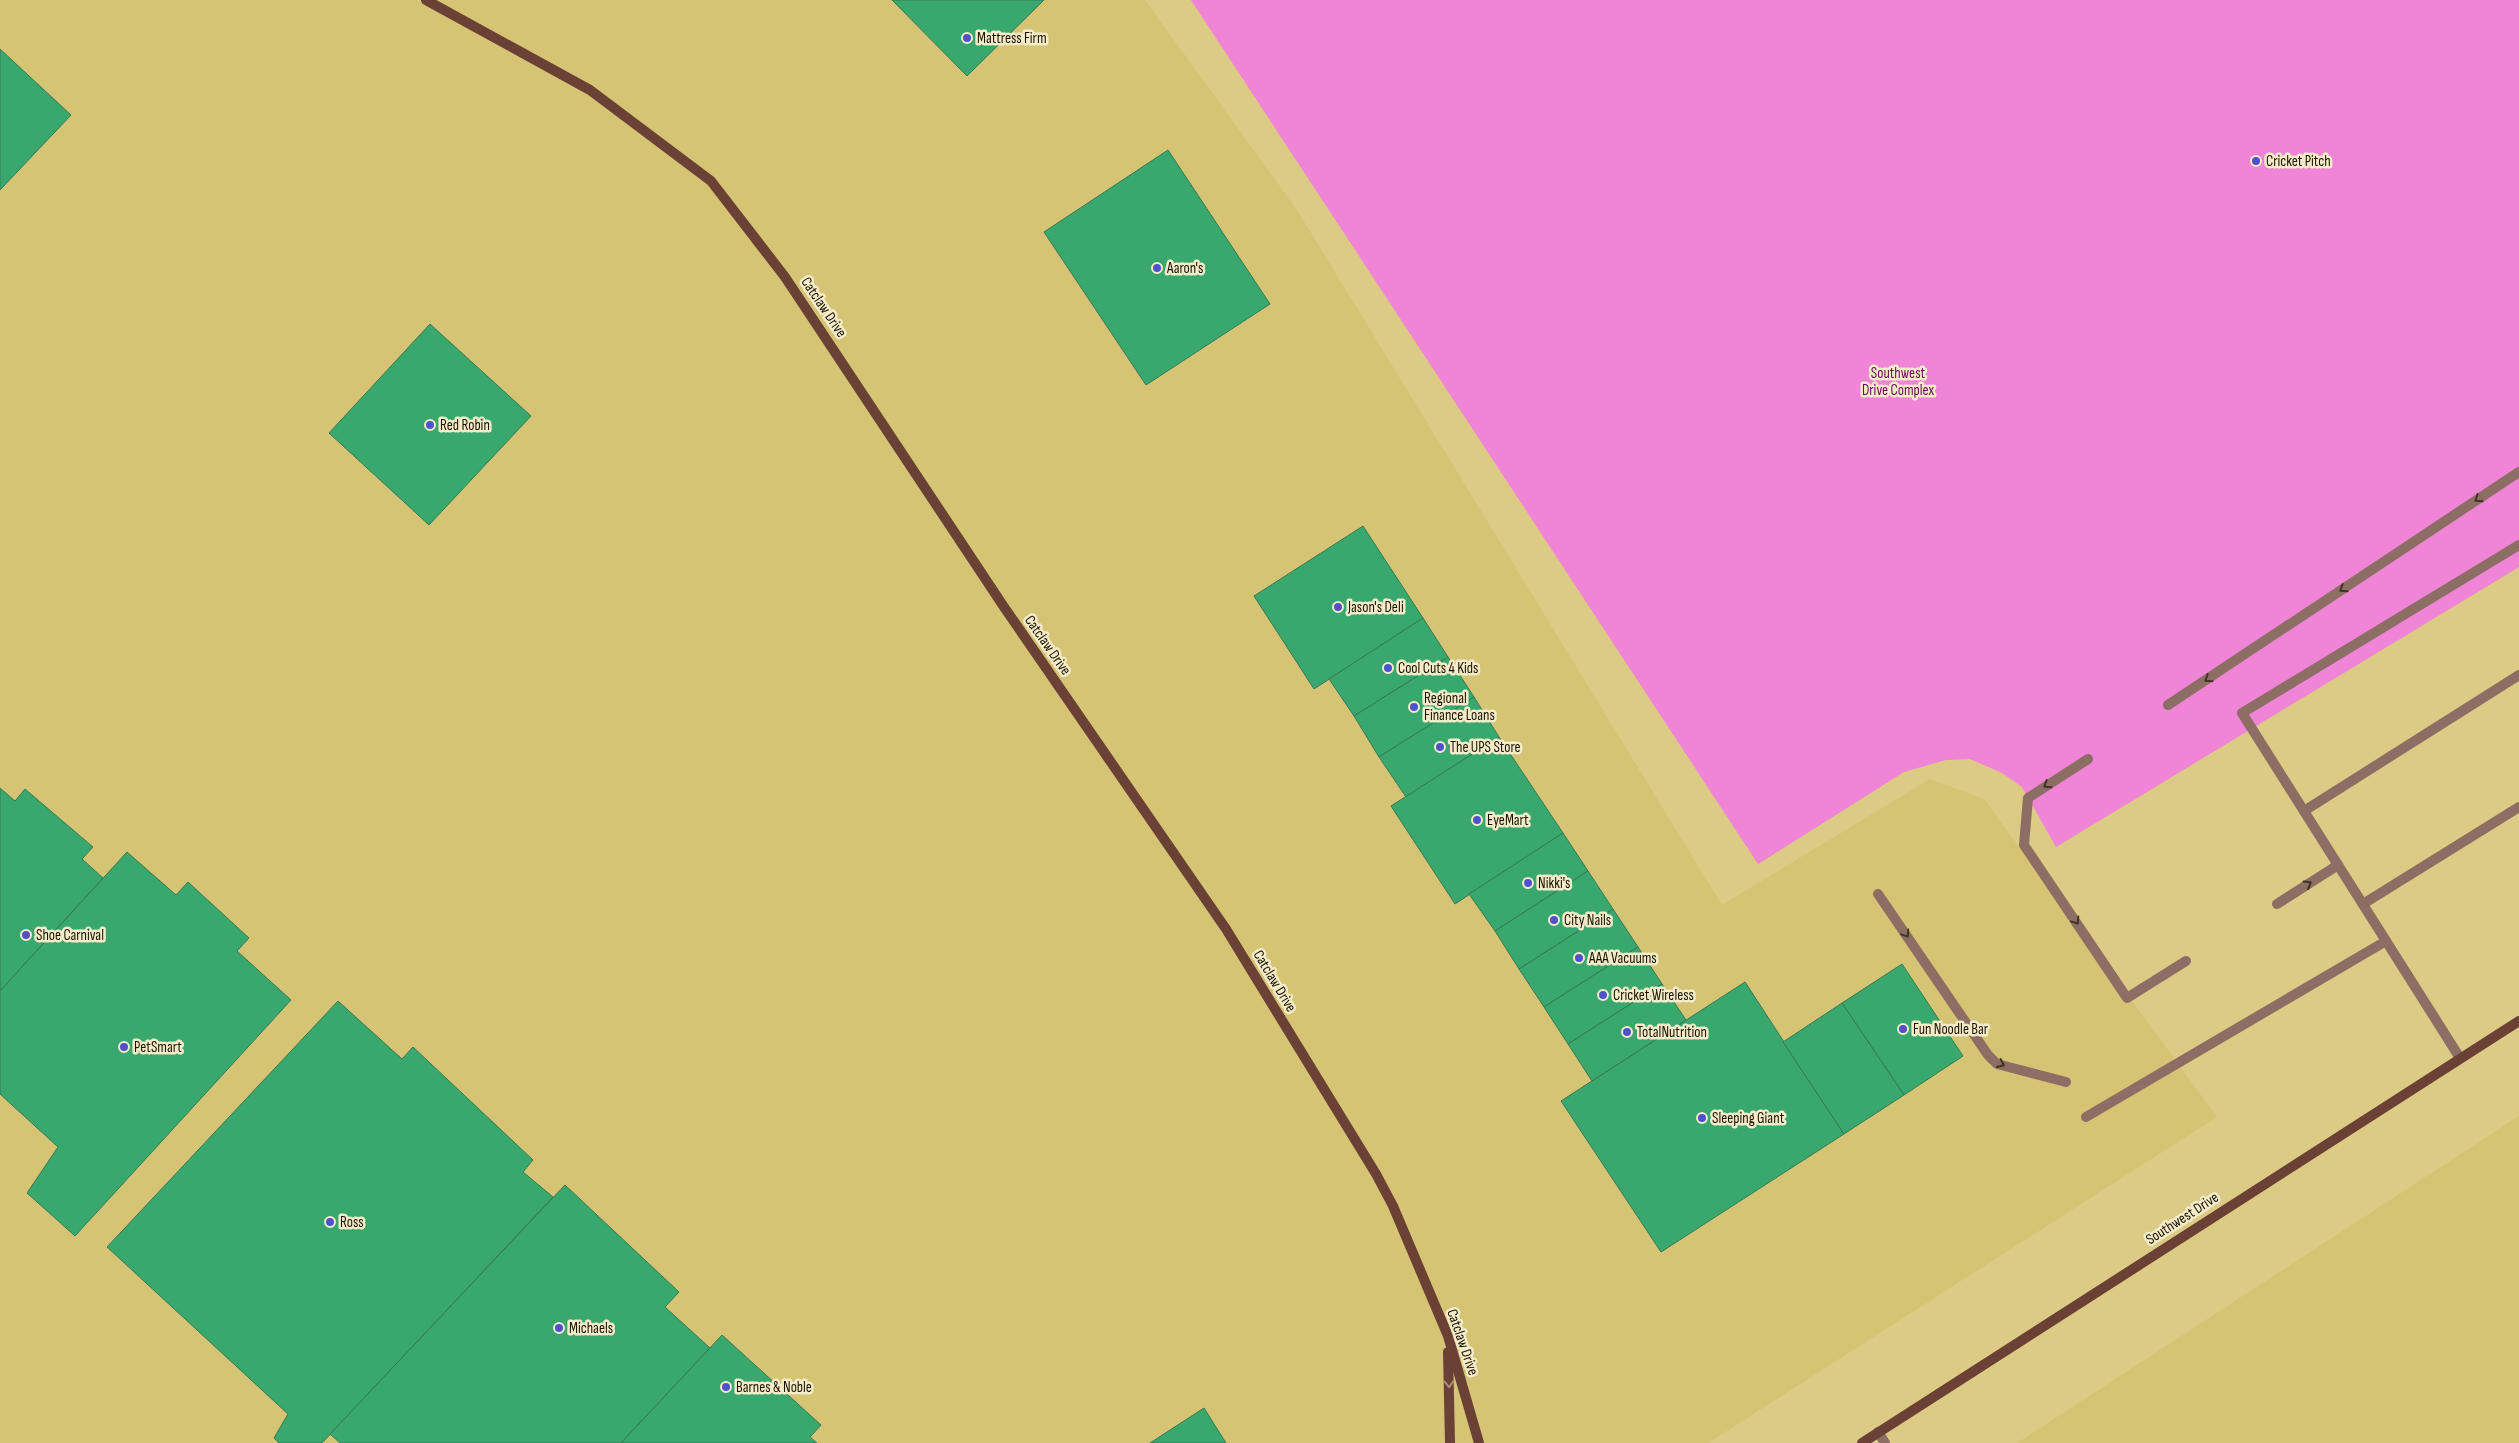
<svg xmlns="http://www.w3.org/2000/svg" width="2519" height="1443" font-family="'Sofia Sans Condensed',sans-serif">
	<rect width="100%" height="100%" fill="#dbcb84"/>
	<g fill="#d6c475">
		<path d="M0,0H1145L1297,210L1722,905L1930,779L1984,799L2217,1117L1708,1443H0Z"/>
		<path d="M2519,1116V1443H2017Z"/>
	</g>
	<path fill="#f084d6" d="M1191,0H2519V567L2056,847L2022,787L2002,773L1970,759L1946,760L1904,772L1758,864Z"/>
	<g fill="#38a86f" stroke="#367a54">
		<path d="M892,0H1044L967,76Z"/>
		<path d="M0,49L71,115L0,190Z"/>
		<path d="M1168,150L1270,304L1146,385L1044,232Z"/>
		<path d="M430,324L531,416L429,525L329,433Z"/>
		<path d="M1363,526L1423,618L1314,689L1254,596Z"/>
		<path d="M1423,618L1448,657L1354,716L1329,679Z"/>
		<path d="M1448,657L1474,697L1379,757L1354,716Z"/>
		<path d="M1474,697L1499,737L1406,797L1379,757Z"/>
		<path d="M1499,737L1563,833L1455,904L1391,806Z"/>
		<path d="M0,788L15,801L25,789L93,847L82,859L103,878L0,991Z"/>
		<path d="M1563,833L1588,871L1495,931L1469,894Z"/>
		<path d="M127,852L176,895L188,882L249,938L237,951L291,1000L75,1236L27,1193L58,1147L0,1094V991Z"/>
		<path d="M1588,871L1613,909L1519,969L1495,931Z"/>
		<path d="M1613,909L1638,947L1544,1007L1519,969Z"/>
		<path d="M1638,947L1662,984L1568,1044L1544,1007Z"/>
		<path d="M1902,964L1963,1056L1904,1095L1842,1003Z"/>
		<path d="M1745,982L1844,1134L1661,1252L1561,1101Z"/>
		<path d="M1662,984L1686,1020L1592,1081L1568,1044Z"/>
		<path d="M338,1001L402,1059L413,1047L533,1160L523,1172L553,1197L322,1443H279L274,1438L288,1414L107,1247Z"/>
		<path d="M1842,1003L1904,1095L1844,1134L1783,1042Z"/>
		<path d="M565,1185L679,1292L665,1307L710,1348L621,1443H340L330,1434Z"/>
		<path d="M722,1335L821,1425L810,1437L817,1443H621Z"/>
		<path d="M1204,1408L1226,1443H1150Z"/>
	</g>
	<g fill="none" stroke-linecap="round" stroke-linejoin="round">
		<g stroke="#8c6e65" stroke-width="10">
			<path d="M2168,705L2519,472"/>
			<path d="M2088,759L2028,798L2024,845L2127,998L2186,961"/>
			<path d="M2304,811L2519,675"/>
			<path d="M1878,894L1988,1055L1997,1064L2066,1082"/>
			<path d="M2277,904L2338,865"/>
			<path d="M2363,904L2519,807"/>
			<path d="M2460,1058L2242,713L2519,545"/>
			<path d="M2086,1117L2386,941"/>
			<path d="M1878,1432L1885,1443"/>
		</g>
		<g stroke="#6c4135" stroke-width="10">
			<path d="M426,0L590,90L711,181L785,277L1004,607L1226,929L1376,1174L1393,1206L1448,1336L1479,1443"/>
			<path d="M1448,1352L1450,1443"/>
			<path d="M1862,1443L2519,1021"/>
		</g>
	</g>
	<defs><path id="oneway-chevron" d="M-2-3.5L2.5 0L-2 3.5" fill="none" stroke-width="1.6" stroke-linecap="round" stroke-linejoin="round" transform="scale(1.25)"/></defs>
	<g stroke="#413323">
		<use href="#oneway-chevron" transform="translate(2478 499) rotate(146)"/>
		<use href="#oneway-chevron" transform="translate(2343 589) rotate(146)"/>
		<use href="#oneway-chevron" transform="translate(2208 679) rotate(146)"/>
		<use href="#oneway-chevron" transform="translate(2047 785) rotate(147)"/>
		<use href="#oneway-chevron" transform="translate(2308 884) rotate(-32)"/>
		<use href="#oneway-chevron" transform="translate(2076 921) rotate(56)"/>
		<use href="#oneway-chevron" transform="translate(1906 934) rotate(56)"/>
		<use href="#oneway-chevron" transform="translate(2001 1064) rotate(24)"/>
	</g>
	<use stroke="#a98e78" href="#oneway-chevron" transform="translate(1449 1384) rotate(88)"/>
	<g fill="#4f52c8" stroke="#f4ecc9" stroke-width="2">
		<circle cx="967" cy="38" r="5"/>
		<circle cx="2256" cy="161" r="5"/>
		<circle cx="1157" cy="268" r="5"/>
		<circle cx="430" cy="425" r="5"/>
		<circle cx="1338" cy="607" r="5"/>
		<circle cx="1388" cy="668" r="5"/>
		<circle cx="1414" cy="707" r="5"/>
		<circle cx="1440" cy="747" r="5"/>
		<circle cx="1477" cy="820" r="5"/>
		<circle cx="1528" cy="883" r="5"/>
		<circle cx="1554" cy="920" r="5"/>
		<circle cx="26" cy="935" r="5"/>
		<circle cx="1579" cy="958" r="5"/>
		<circle cx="1603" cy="995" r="5"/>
		<circle cx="1903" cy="1029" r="5"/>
		<circle cx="1627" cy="1032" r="5"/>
		<circle cx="124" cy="1047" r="5"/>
		<circle cx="1702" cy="1118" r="5"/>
		<circle cx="330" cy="1222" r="5"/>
		<circle cx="559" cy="1328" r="5"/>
		<circle cx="726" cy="1387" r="5"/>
	</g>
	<g text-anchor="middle" stroke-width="5" stroke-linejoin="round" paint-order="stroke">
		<g font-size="15" fill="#191300" stroke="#f4ecc9" text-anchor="start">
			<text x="977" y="43">Mattress Firm</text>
			<text x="2266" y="166">Cricket Pitch</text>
			<text x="1167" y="273">Aaron's</text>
			<text x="440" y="430">Red Robin</text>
			<text x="1348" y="612">Jason's Deli</text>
			<text x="1398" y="673">Cool Cuts 4 Kids</text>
			<text x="1424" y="703">Regional<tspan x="1424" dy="17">Finance Loans</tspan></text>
			<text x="1450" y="752">The UPS Store</text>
			<text x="1487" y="825">EyeMart</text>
			<text x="1538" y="888">Nikki's</text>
			<text x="1564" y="925">City Nails</text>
			<text x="36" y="940">Shoe Carnival</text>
			<text x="1589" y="963">AAA Vacuums</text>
			<text x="1613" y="1000">Cricket Wireless</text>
			<text x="1913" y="1034">Fun Noodle Bar</text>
			<text x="1637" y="1037">TotalNutrition</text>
			<text x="134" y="1052">PetSmart</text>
			<text x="1712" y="1123">Sleeping Giant</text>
			<text x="340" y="1227">Ross</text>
			<text x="569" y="1333">Michaels</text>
			<text x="736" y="1392">Barnes &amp; Noble</text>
		</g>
		<g font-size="15" fill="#191300" stroke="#f4ecc9">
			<text transform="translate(824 307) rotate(56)" y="5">Catclaw Drive</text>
			<text transform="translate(1048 645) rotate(55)" y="5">Catclaw Drive</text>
			<text transform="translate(1275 981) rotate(59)" y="5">Catclaw Drive</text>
			<text transform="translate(2182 1218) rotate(-33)" y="5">Southwest Drive</text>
			<text transform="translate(1463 1342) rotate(71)" y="5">Catclaw Drive</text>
		</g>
		<g font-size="15" fill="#6d045c" stroke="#f4ecc9">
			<text x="1898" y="378">Southwest<tspan x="1898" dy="17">Drive Complex</tspan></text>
		</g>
	</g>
</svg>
